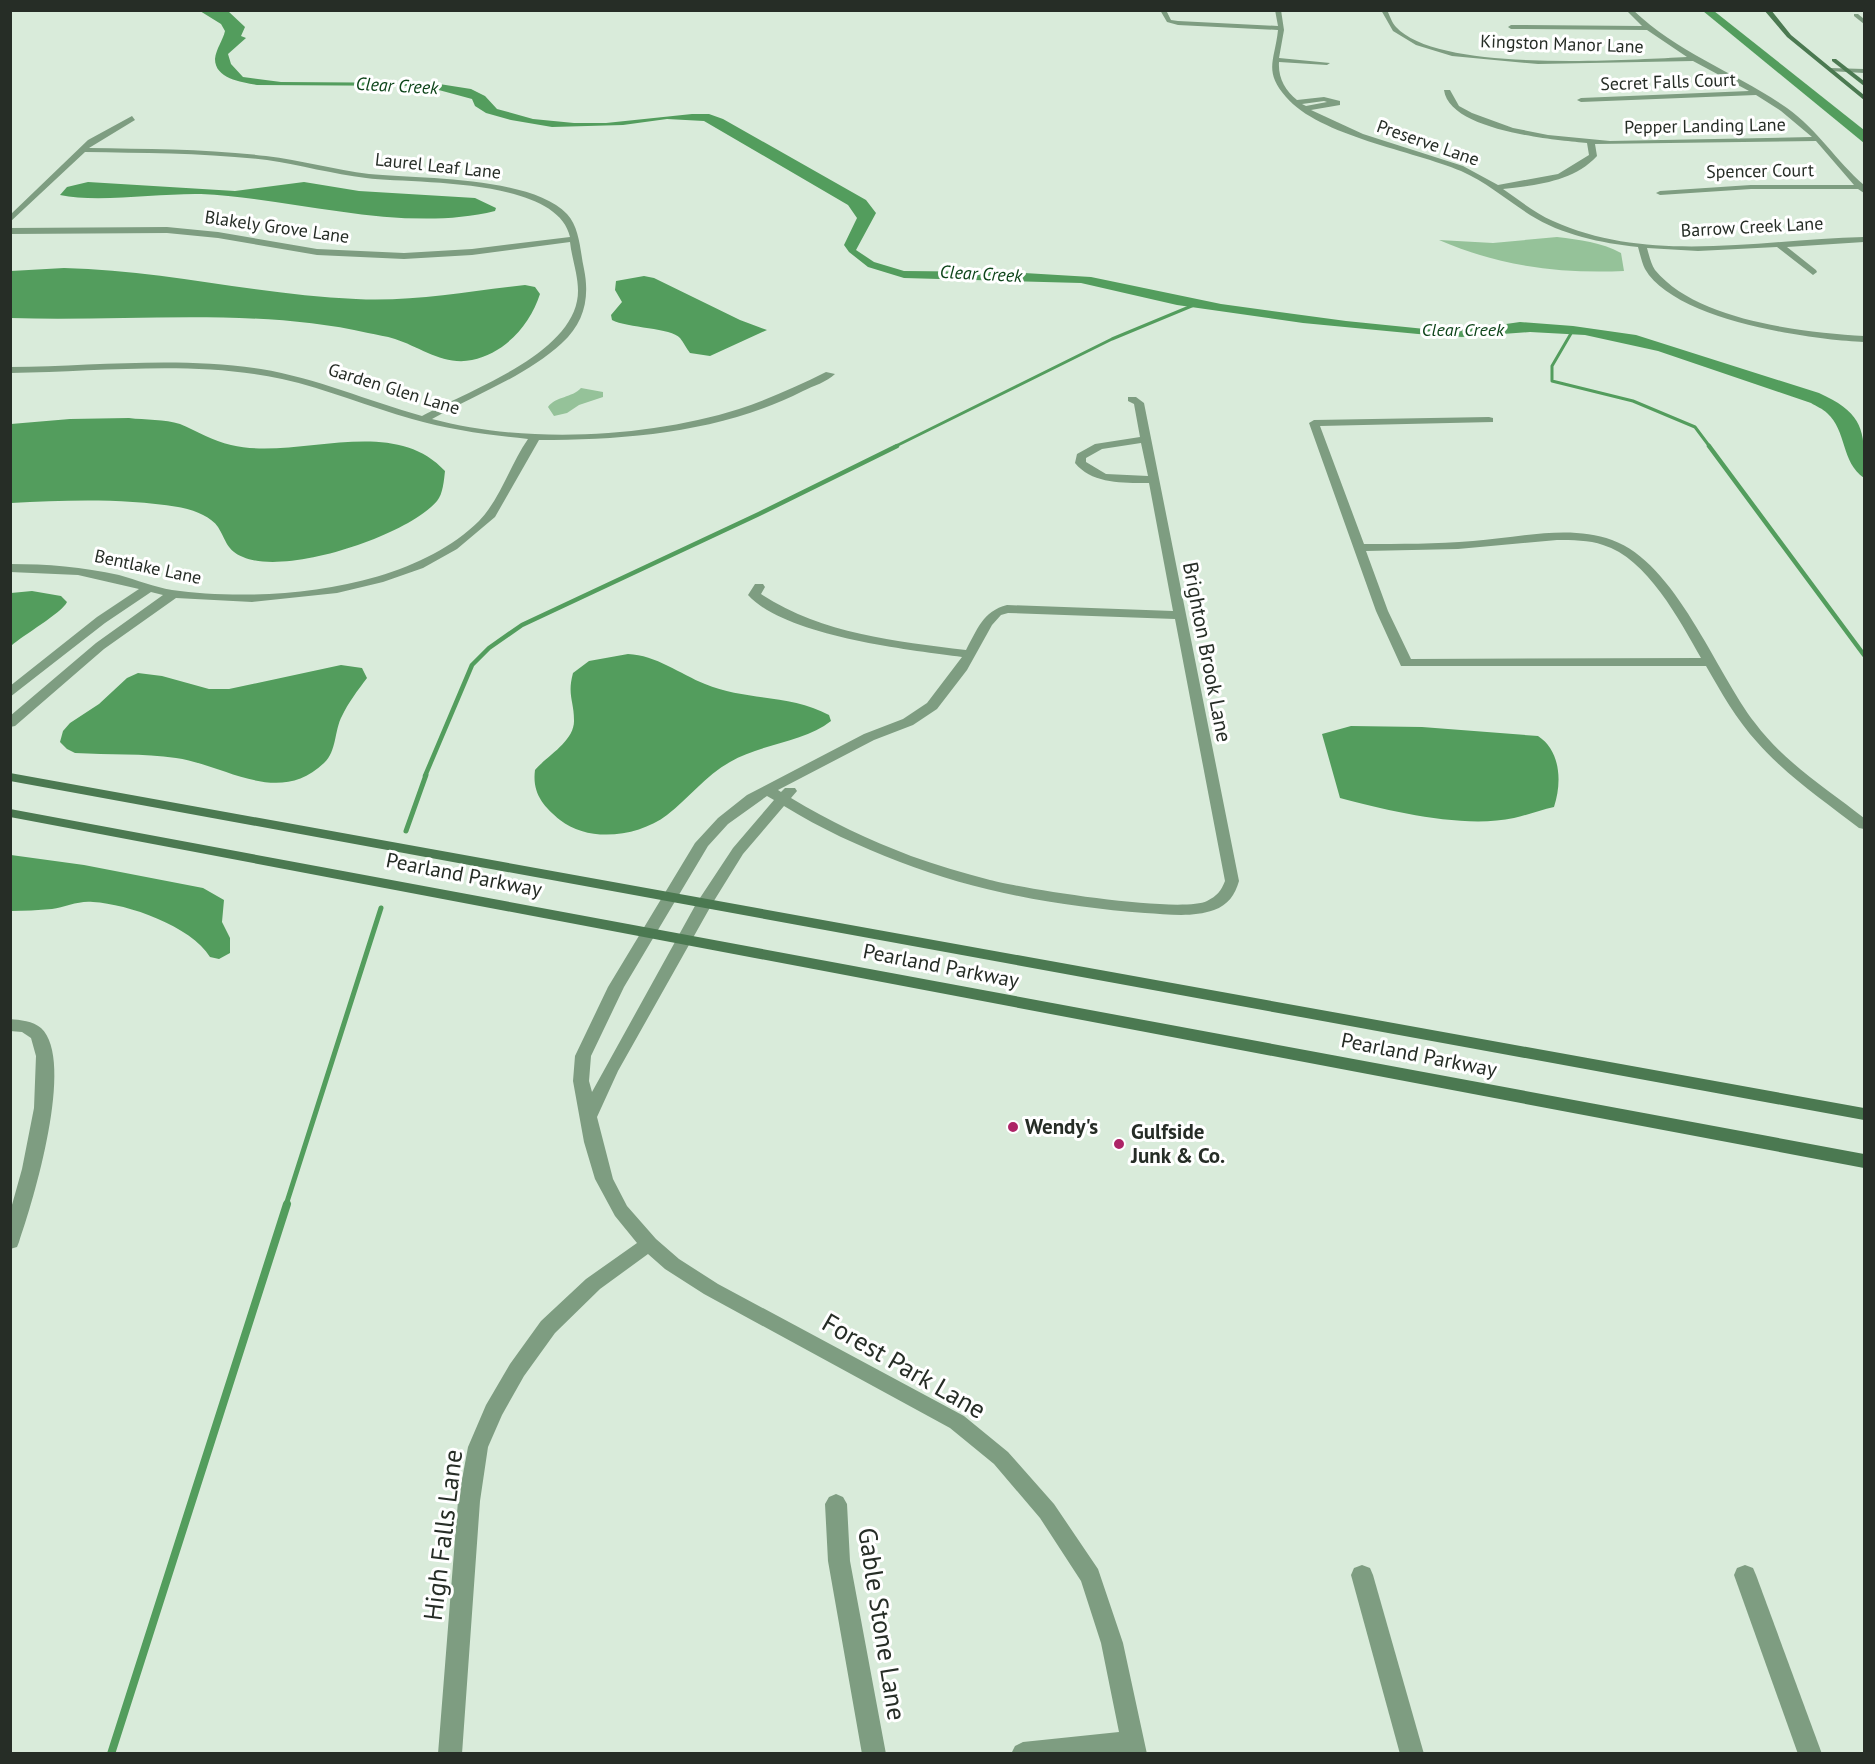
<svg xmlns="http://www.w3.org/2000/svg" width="1875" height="1764" font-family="'PT Sans',sans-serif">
	<rect width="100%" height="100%" fill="#d9ebda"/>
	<g fill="#95c299">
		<path d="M1557,237C1580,240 1601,242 1621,253L1624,271C1561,274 1498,266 1439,240L1493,243Z"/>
		<path d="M581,388L603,392V397L579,405L567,413L554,416L548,407C556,396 572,398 581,388Z"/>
	</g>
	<g fill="#539d5d">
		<path d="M200,11H228L245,27L241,36L246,38L228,54L231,64L243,77L281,82L433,83L471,89L485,96L497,109L533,119L574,123H606L692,114H709L723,119L866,200L876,213L856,250L874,262L904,271L1006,272L1091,277L1221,304L1346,321L1435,330L1485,327L1520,322L1573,326L1636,335L1819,393C1865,414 1865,431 1864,478C1841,462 1847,431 1827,413C1823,409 1816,406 1811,403L1658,351L1585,335L1530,332L1462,337L1418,334L1303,323L1177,305L1081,283L904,278L868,267L849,252L844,245L857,218L848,205L704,121L667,119L623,125L552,127L511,120L486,113L475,106L472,99L424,86L257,85C242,82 215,79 215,59C216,49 223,40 225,31L221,24Z"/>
		<path d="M1703,11H1714L1864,130V143Z"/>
		<path d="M88,182L235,191L304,182L359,191L475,198L496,208L495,211C402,234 295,198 201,194C160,193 98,203 60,195L67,187Z"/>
		<path d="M64,268C162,270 258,295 356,299C413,302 468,291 525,285L535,287L540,294C530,325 505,353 472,360C444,366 420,347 395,339C386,336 377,335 368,333C254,307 127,322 11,318V271Z"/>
		<path d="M644,276L654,278L740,320L767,330L710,356L690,353C686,348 684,343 680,338C672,328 627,328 612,320L611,315L622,302L615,290L616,281Z"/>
		<path d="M129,418C145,420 165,419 180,424C197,431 213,441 231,445C297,461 392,413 445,471C444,480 443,494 437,501C407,536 286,576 243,557C227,551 226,540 218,527C211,516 191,509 178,507C123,498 66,500 11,503V424L70,419Z"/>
		<path d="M32,591L61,596L67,602C62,613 23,635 11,646V593Z"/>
		<path d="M628,654C656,655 680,674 705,684C745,701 791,694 829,715L831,721C805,742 760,744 730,762C705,776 689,798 667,815C638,837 589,843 560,820C543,806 532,793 535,770C547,756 575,741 574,720C574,701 567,695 573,673L589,661Z"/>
		<path d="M341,665L362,668L367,678C358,690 348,703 342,716C334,731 337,751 324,763C278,807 226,765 176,758C143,753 109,755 75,753L67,749L60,742L63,731L70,723L99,704L127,678L138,673L162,676L209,689H229Z"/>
		<path d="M1351,726L1422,727L1538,736C1561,751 1562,783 1554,807C1541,810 1527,815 1514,818C1463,829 1390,811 1340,798L1322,734Z"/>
		<path d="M11,855L84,865L203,888L224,900L222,922L230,938V953L219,959L210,957C191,926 128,904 93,902C80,900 65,907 52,909C38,910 24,911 11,911Z"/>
	</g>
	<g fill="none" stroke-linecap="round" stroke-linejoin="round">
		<g stroke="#539d5d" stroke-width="3">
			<path d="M1573,330L1552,366V381L1633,401L1695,427L1710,447"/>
			<path d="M894,447L1112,339L1194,305"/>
		</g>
		<g stroke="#539d5d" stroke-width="4.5">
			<path d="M1709,446L1864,655"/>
			<path d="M425,776L472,665L489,648L522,625L759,514L897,446"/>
		</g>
		<g stroke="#539d5d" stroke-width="5">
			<path d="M406,831L426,775"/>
			<path d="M286,1205L381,908"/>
		</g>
		<path stroke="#539d5d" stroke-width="8" d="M111,1754L287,1204"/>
		<g fill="#7e9d81" fill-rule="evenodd">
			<path d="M1160,10H1166L1171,20L1178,21L1278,26L1275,10H1281L1284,30L1279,58L1330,63L1327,65L1279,62C1278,78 1285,90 1297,100L1324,97L1340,101V105L1311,110L1363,134L1463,166L1498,185L1558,174L1589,155L1587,143C1555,140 1449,131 1444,90H1450L1459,106L1472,113L1513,128L1548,135L1610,141L1812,137L1781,111L1756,95L1581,102L1577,100L1581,98L1749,91L1693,61L1538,64L1452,56L1416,45L1393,31L1381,10H1387C1390,16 1392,23 1396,27C1438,73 1625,60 1687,57L1647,30L1511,29L1508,27L1511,25L1642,26L1626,10H1633C1679,54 1737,73 1787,108C1818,130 1836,161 1864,185V193L1858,189H1751L1660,195L1656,193L1660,191L1751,185H1854L1816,141L1595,144L1597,156C1573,182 1536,185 1503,189C1519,200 1535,213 1553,221C1650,265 1763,239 1864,237V242L1787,247L1816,270L1817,272L1813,275L1777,247L1698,251L1647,248C1649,255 1651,264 1655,270C1697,321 1802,332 1864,336V342C1810,340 1674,320 1645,269C1642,263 1640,254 1638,247C1601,243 1562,235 1530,215C1507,200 1486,182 1461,171C1414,151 1319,136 1286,97C1263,71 1275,60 1278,30L1178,25L1167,22ZM1324,101L1327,102L1306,106L1302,104Z"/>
			<path d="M1854,14H1858L1864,19V24L1854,16Z"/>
			<path d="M1831,68L1864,69V73L1829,71Z"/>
			<path d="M132,116L135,120L89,148C148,149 208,149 266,156C301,160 335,170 369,174C419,179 531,176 567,214C580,228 580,251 584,269C590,298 584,323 562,343C525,377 476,394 432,419C525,444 647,438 739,409C769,399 798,386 826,372L835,374C827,382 813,386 803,391C722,432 628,440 539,440L495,517L457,549L423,568L383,582L337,593L252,602L176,598L104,649L15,726L10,727V716L96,643L163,595L151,592L105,623L10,697V686L97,617L139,589L78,575L10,572V564C47,564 83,567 119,575C137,580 154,587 172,590C266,603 408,591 479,521C501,498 510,465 528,439C489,435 450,430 412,419C369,407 327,389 282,379C193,360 101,372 10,373V367C94,366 178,356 261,369C316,378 368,401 422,416C467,391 566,357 577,301C581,282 572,261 570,242L472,255L404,259L317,255L218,238L167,233L10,234V228L167,227L218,232L317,249L404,253L472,249L570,237C557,177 414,184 366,178C333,174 300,165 267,160C207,153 145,153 85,152L10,222V215L88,140Z"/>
			<path d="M1128,397H1136L1144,403L1239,881C1235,895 1228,905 1214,910C1192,918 1167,914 1145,913C1063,907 977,892 900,862C859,846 821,829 784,806L743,854L712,904L618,1071L597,1117L613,1179L627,1206L656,1239L679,1259L718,1284L964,1416L1008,1452L1054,1504L1098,1569L1123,1643L1147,1754H1011L1015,1746L1023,1742L1119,1732L1101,1643L1081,1581L1040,1518L994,1464L950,1428L704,1294L665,1269L648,1254L600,1289L555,1333L524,1376L502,1415L488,1447L480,1501L462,1754H438L458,1501L468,1447L486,1405L510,1364L541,1321L586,1279L637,1243L615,1216L595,1179L584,1142L573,1081L575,1056L608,987L695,843L718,818L747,795L864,734L903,719L927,703L962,657C908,650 785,636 748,595L755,584H763L765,587L761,594C822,634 895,641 966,650C977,630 983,611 1007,605L1173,611L1149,483C1123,483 1092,484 1075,463L1077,454L1095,444L1140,437L1134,404L1128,401ZM1141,443L1148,476L1106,474L1086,462V458L1102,449ZM1008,613L1175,619L1225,881C1221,891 1217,896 1207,901C1180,914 1024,889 990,880C963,873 936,865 911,856C869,840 829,821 791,798L797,791L795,788H785L781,792L778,790L874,740L913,725L937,709L967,670L992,625L1001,615ZM767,796L774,800L733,848L696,904L592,1092L589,1081L591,1056L624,987L708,846L728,824Z"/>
			<path d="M1489,417L1493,418V422L1320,426L1364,544C1400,544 1436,544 1473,541C1517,538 1569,524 1612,540C1676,563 1715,671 1755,723C1784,762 1827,789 1864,818V829L1859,828C1824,801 1786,775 1757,742C1736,719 1721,692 1706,666H1401L1376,611L1309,423L1314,420ZM1557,540C1572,540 1589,540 1603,545C1647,558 1680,621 1701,658L1411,659L1388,611L1366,551L1458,549Z"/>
			<path d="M10,1019C20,1020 33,1021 41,1028C76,1060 33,1202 19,1242L17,1247L10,1249V1212L22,1169L34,1108L36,1056L31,1038L22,1032L10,1031Z"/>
			<path d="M836,1494L843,1497L847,1504L850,1561L886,1754H862L828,1561L825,1504L829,1497Z"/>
			<path d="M1362,1565L1370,1568L1373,1575L1424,1754H1400L1351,1575L1354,1568Z"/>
			<path d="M1745,1565L1753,1568L1756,1575L1822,1754H1798L1734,1575L1737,1568Z"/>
		</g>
		<g fill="#4b7951" fill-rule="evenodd">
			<path d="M1764,10H1771L1791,35L1864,95V100L1787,37Z"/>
			<path d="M1832,59H1836L1864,81V86L1832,61Z"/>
			<path d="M10,773L1864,1108V1120L10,781Z"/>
			<path d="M10,809L1864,1154V1168L10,817Z"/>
		</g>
	</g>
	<g fill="#ad2466" stroke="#fff" stroke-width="2">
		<circle cx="1013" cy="1127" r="6"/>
		<circle cx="1119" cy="1144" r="6"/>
	</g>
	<g text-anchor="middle" stroke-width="6" stroke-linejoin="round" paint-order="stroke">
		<g font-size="18" fill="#262d26" stroke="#fff">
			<text transform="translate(1562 44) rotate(2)" y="6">Kingston Manor Lane</text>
			<text transform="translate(1668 82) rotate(-2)" y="6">Secret Falls Court</text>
			<text transform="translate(1705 126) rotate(-1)" y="6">Pepper Landing Lane</text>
			<text transform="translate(1428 143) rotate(19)" y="6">Preserve Lane</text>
			<text transform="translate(438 166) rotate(6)" y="6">Laurel Leaf Lane</text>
			<text transform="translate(1760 171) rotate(-1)" y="6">Spencer Court</text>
			<text transform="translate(277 227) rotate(8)" y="6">Blakely Grove Lane</text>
			<text transform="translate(1752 227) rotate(-3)" y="6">Barrow Creek Lane</text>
			<text transform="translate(394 389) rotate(17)" y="6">Garden Glen Lane</text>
			<text transform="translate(148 567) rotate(12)" y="6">Bentlake Lane</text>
		</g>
		<g font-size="18" font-style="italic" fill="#0e451a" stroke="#fff">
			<text transform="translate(397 86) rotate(3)" y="6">Clear Creek</text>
			<text transform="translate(981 274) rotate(3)" y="6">Clear Creek</text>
			<text x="1463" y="336">Clear Creek</text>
		</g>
		<g font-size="21" fill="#262d26" stroke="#fff">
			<text transform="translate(1207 652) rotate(79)" y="7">Brighton Brook Lane</text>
			<text transform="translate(464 875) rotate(11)" y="7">Pearland Parkway</text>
			<text transform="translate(941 966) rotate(11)" y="7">Pearland Parkway</text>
			<text transform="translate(1419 1055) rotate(11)" y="7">Pearland Parkway</text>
		</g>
		<g font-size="21" font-weight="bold" fill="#262d26" stroke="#fff" text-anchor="start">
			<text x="1025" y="1134">Wendy's</text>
			<text x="1131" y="1139">Gulfside<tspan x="1131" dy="24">Junk &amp; Co.</tspan></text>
		</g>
		<g font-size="26" fill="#262d26" stroke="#fff">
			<text transform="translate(904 1366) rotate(30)" y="9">Forest Park Lane</text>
			<text transform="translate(443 1535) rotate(-83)" y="9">High Falls Lane</text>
			<text transform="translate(882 1624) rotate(81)" y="9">Gable Stone Lane</text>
		</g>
	</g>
	<rect width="1875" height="1764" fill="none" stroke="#262d26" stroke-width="24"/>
</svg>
